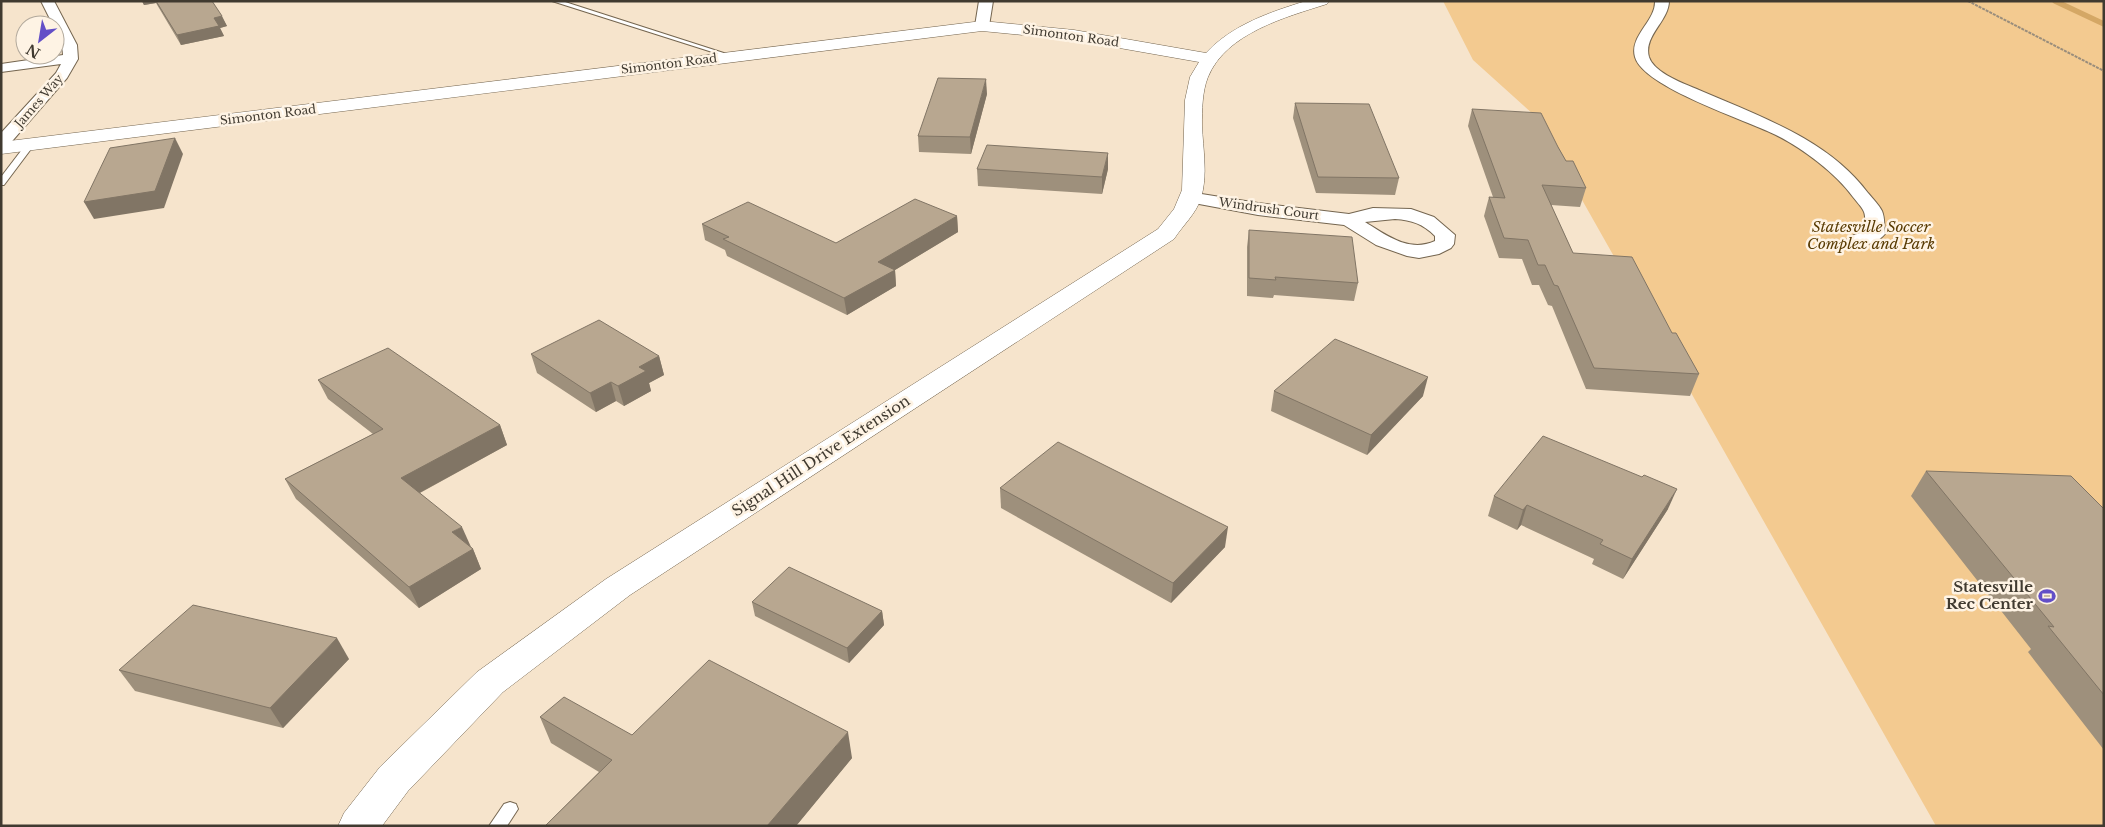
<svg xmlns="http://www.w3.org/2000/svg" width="2105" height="827" font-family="'Libre Baskerville',serif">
	<rect width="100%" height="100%" fill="#f6e4cc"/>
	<path fill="#f3ca90" d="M1443,1H2104V826H1936L1534,115L1473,60Z"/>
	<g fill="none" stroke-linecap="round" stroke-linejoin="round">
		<path stroke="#d4a765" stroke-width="5.5" d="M2055,1L2104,24"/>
		<g stroke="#74654f" stroke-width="2">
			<g id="service">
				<path d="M552,1H562L733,56L728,57Z"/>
				<path d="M27,143L34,145L4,185H1V177Z"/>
				<path d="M510,802L516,804L518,809L507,826H489L504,804Z"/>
			</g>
		</g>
		<g stroke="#74654f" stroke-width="2">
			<g id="minor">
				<path d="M41,1H54L77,45L78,59L67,78L7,147L1,148V133L56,73L61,64L1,72V64L63,55C63,44 55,35 55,25H53Z"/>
				<path d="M979,1H993L989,26L982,30L975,26Z"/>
				<path d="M1655,1H1669C1669,21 1643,36 1649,57C1654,73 1685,84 1699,90C1759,116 1828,139 1868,193C1873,199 1879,205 1882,211C1885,218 1884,227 1885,234C1878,243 1859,248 1849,245L1846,241L1849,237L1865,231C1865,225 1866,217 1864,212C1862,207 1856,201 1853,197C1836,173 1802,148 1776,135C1746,120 1643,87 1635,57C1629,36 1656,21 1655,1Z"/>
				<path d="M1189,192L1258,203L1349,214L1373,208L1411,209L1434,217L1455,235L1454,244L1451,248L1439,254L1419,258L1407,256L1376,245L1344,225L1258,215L1183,201L1180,197L1183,193ZM1395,219C1412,220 1423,224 1435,236V241C1409,253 1386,235 1365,222Z"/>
			</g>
		</g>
		<g stroke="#74654f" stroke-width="1">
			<path id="tertiary" d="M1306,1H1329L1327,4C1286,17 1226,33 1208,77C1202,92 1202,110 1202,126C1203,149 1208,175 1201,198C1196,214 1183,225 1174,239L630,595L503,692L408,791L382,826H338L344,813L380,767L477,672L606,579L1158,229L1174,209L1182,190L1185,100L1190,77L1199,62L1074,40L982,31L1,154V142L982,21L1074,30L1206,53C1232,25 1270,12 1306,1Z"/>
		</g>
		<path stroke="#998d7c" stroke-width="2" stroke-dasharray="3 1" stroke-linecap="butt" d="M1968,1L2104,71"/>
		<use href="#service" fill="#fff" fill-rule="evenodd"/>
		<use href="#minor" fill="#fff" fill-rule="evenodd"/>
		<use href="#tertiary" fill="#fff" fill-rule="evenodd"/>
	</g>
	<g fill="#9e907c">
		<path d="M142,1H212L227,26L220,28L224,36L181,45L156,3L144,5Z"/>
		<path d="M987,94L971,154L919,152L918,136Z"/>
		<path d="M1295,103L1399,178L1395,195L1316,193L1293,118Z"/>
		<path d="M1472,109L1558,147L1566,161L1586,188L1580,207L1551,205L1573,253L1672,333L1699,374L1690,396L1586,389L1552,306L1548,305L1539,285H1532L1522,259L1499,258L1484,216L1489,197H1493L1468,126Z"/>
		<path d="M977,169H1108L1102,194L978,186Z"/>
		<path d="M957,216L958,232L895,270L896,286L847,315L727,256L725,250L705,240L702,224L836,243Z"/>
		<path d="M1249,230L1358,283L1354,301L1274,295L1273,298L1247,296V247Z"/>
		<path d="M531,354L659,356L664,375L649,383L651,391L624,406L616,401L596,412L537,373Z"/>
		<path d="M318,380L500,425L507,445L420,493L473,549L481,569L419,608L296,499L285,479L373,434L328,399Z"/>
		<path d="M1274,391L1423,396L1367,455L1271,411Z"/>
		<path d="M1926,471L2104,509V750L2028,652L2031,649L1911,496Z"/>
		<path d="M1000,488L1225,547L1171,603L1001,508Z"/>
		<path d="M1494,496L1668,509L1623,579L1592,564L1594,559L1521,525L1517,530L1488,516Z"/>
		<path d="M752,602L882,611L884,625L849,663L755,616Z"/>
		<path d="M349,659L283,728L135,691L119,670Z"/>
		<path d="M540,717L632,735L852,758L796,826H545L599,772L551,743Z"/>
	</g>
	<g fill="#817565">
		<path d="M142,1H155L156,3L144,5Z"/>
		<path d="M222,16L227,26L220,28L224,36L181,45L177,35L214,18Z"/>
		<path d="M986,79L987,94L971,154L970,137Z"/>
		<path d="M175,138L183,154L164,208L94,219L84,202Z"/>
		<path d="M1108,153V169L1102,194V177Z"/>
		<path d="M957,216L958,232L895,270L896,286L847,315L844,298L878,262Z"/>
		<path d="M659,356L664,375L649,383L651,391L624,406L618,386L639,367Z"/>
		<path d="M1428,377L1423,396L1367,455L1371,435Z"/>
		<path d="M611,382L616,401L596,412L590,393Z"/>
		<path d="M500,425L507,445L410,498L401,478Z"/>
		<path d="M1677,489L1668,509L1623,579L1632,559Z"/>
		<path d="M1527,505L1521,525L1517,530L1523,510Z"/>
		<path d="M462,527L471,547L452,532Z"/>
		<path d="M1228,527L1225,547L1171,603L1173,583Z"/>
		<path d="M473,549L481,569L419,608L409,587Z"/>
		<path d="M882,611L884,625L849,663L847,648Z"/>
		<path d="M337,638L349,659L283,728L270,708Z"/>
		<path d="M848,732L852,758L796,826H767Z"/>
	</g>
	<g fill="#b8a790" stroke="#817565">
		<path d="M156,1H212L222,16L214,18L219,26L177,35Z"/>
		<path d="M938,78L986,79L970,137L918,136Z"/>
		<path d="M1295,103L1369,104L1399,178L1318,177Z"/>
		<path d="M1472,109L1541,113L1558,147L1566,161H1573L1586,188L1542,185L1573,253L1632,257L1672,333H1676L1699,374L1594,368L1558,286L1554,285L1545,265H1538L1528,240L1504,238L1489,197L1505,198Z"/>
		<path d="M175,138L155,191L84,202L110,148Z"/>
		<path d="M987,145L1108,153L1102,177L977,169Z"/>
		<path d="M915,199L957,216L878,262L895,270L844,298L723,239L729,237L702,224L748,202L836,243Z"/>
		<path d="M1249,230L1352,237L1358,283L1275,277L1276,280L1249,278Z"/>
		<path d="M599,320L659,356L639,367L646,371L618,386L611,382L590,393L531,354Z"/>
		<path d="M1335,339L1428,377L1371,435L1274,391Z"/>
		<path d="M388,348L500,425L401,478L462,527L452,532L473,549L409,587L285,479L383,429L318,380Z"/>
		<path d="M1543,436L1642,477L1644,475L1677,489L1632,559L1600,544L1603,540L1527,505L1523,510L1494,496Z"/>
		<path d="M1058,442L1228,527L1173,583L1000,488Z"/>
		<path d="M1926,471L2071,476L2104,509V695L2048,626L2054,627Z"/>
		<path d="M789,567L882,611L847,648L752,602Z"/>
		<path d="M193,605L337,638L270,708L119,670Z"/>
		<path d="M709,660L848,732L767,826H545L612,760L540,717L564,697L632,735Z"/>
	</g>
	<defs>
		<g id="stadium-bare" transform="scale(1.35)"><path d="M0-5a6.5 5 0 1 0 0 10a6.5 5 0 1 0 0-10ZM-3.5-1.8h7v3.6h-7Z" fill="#634fc7" stroke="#fef3e4" stroke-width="2.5" paint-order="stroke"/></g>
	</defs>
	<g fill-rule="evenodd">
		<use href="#stadium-bare" x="2047" y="596"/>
	</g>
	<g text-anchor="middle" stroke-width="5" stroke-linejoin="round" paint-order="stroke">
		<g font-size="12" fill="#403a30" stroke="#fef3e4">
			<text transform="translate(1071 36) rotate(8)" y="4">Simonton Road</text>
			<text transform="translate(669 64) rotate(-7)" y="4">Simonton Road</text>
			<text transform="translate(39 101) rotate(-49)" y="4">James Way</text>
			<text transform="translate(268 115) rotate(-7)" y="4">Simonton Road</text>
			<text transform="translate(1269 209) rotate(8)" y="4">Windrush Court</text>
		</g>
		<g font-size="15" font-style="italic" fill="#593b03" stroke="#fef3e4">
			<text x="1871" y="232">Statesville Soccer<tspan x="1871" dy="17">Complex and Park</tspan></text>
		</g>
		<g font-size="15" fill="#403a30" stroke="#fef3e4">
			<text transform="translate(821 456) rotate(-33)" y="5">Signal Hill Drive Extension</text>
		</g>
		<g font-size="15" font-weight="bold" fill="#403a30" stroke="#fef3e4" text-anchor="end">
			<text x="2033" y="592">Statesville<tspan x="2033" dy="17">Rec Center</tspan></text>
		</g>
	</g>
	<rect width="2105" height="827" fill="none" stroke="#403a30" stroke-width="5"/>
	<g transform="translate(40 40) rotate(211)"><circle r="24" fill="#fef3e4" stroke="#b2a99c"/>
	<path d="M0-4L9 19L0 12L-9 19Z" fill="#634fc7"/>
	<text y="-8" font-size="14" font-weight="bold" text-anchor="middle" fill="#403a30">N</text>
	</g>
</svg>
